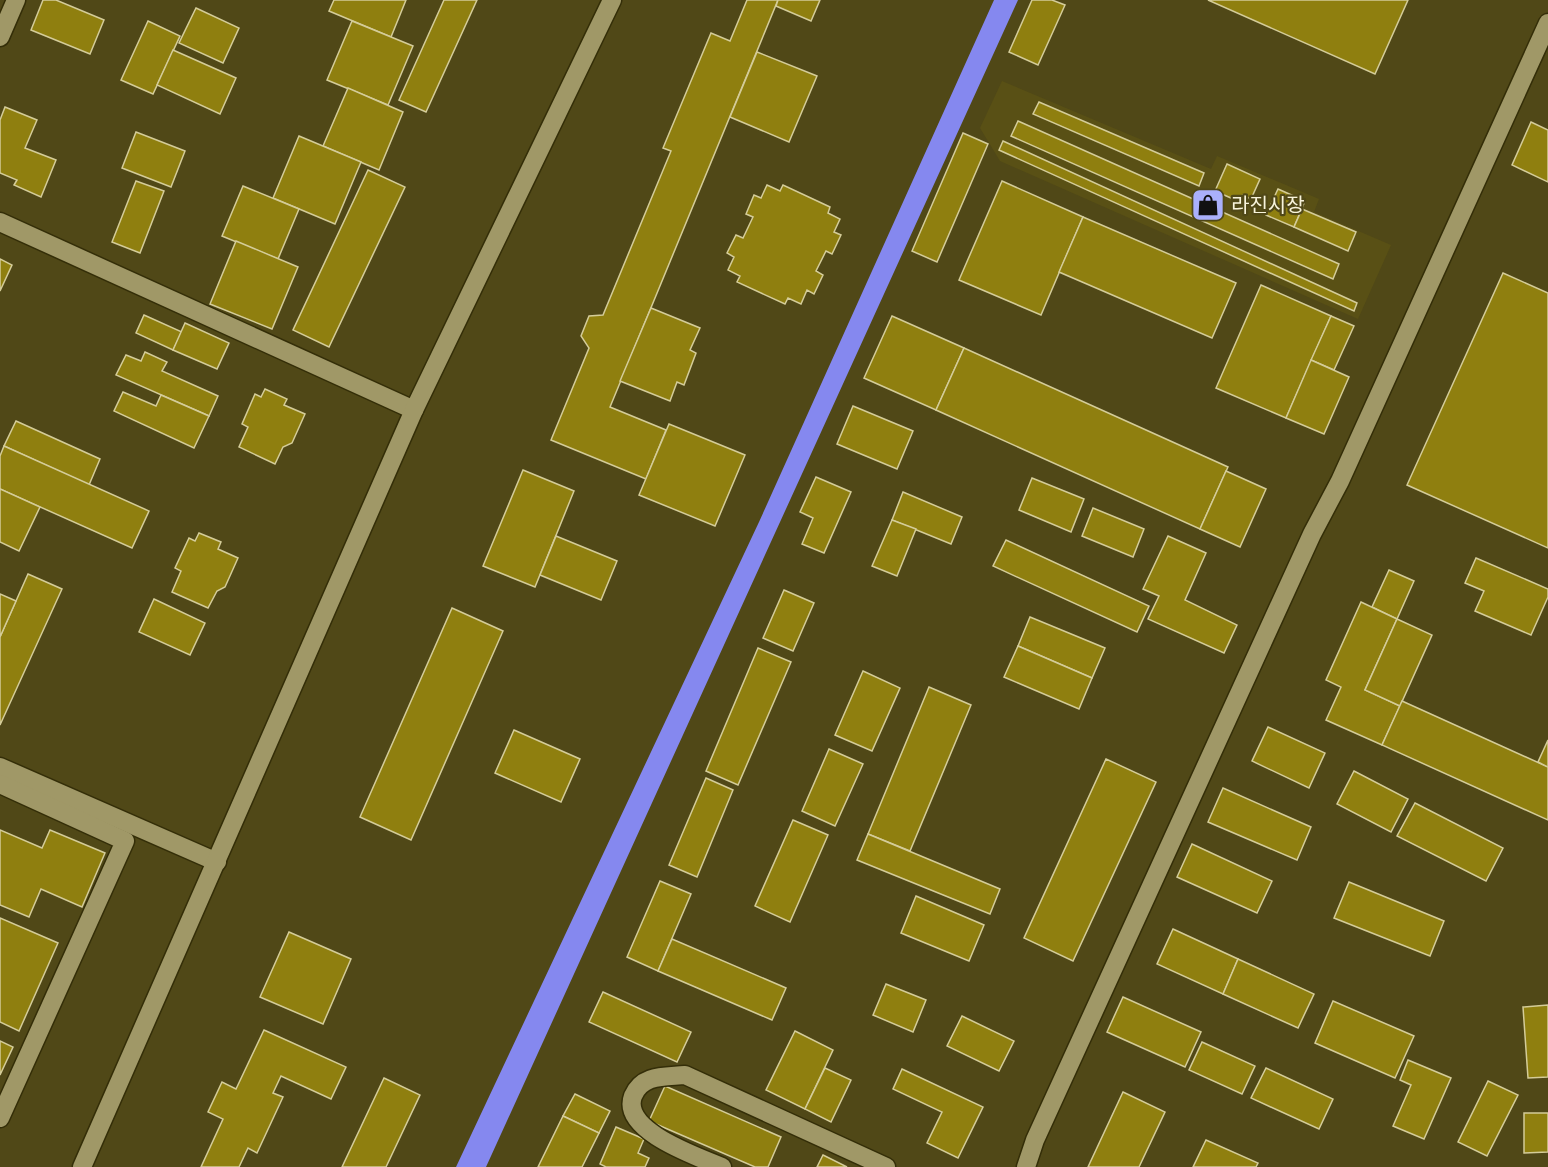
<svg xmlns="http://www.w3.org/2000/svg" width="1548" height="1167" font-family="'Sofia Sans Condensed','Noto Sans KR',sans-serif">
	<rect width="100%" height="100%" fill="#504817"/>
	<path fill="#595015" d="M1002,81L1211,169L1217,156L1319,199L1314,212L1391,245L1358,319L1000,161L980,128Z"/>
	<path fill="#8588ef" d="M994,0H1018L486,1167H456L759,522Z"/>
	<g fill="#8f7f0f" stroke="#d4cc99" stroke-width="1.5">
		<path d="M43,0H56L104,20L90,54L31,30Z"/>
		<path d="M334,0H406L391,37L329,11Z"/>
		<path d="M444,0H477L426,112L399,100Z"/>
		<path d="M747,0H778L610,407L666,430L646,479L551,440L589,348L581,336L589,316L603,315L671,151L663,148L711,33L730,41Z"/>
		<path d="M778,0H820L811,21L776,6Z"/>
		<path d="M1032,0H1052L1065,5L1038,65L1009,52Z"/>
		<path d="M1208,0H1408L1375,74Z"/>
		<path d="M196,8L239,28L223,63L179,43Z"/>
		<path d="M148,21L180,36L153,94L121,80Z"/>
		<path d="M352,21L413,46L388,105L327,80Z"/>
		<path d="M173,50L236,78L220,114L157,85Z"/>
		<path d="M757,52L817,76L789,142L730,117Z"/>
		<path d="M348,88L403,112L379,170L323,146Z"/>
		<path d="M1039,102L1204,173L1199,186L1033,114Z"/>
		<path d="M5,107L37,120L25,148L56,160L41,197L14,185L17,180L0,173V120Z"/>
		<path d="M1018,121L1339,264L1333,279L1011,136Z"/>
		<path d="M1531,122L1548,130V182L1512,165Z"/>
		<path d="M136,132L185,151L171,187L122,168Z"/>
		<path d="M963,133L988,144L937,262L912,251Z"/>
		<path d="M299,136L361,162L335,224L273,198Z"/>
		<path d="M1003,141L1357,303L1354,311L999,150Z"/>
		<path d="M1227,164L1260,179L1251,199L1243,195L1240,202L1215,191Z"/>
		<path d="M368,170L405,187L329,347L293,330Z"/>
		<path d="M136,181L164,191L140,253L112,242Z"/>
		<path d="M1002,181L1083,217L1041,315L959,280Z"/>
		<path d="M767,185L780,191L783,185L830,207L828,213L840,219L834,232L841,235L832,254L826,251L816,271L823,275L814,294L807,290L801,304L788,298L785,304L737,282L740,276L728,270L734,257L727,253L736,235L743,238L753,217L746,214L754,195L761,198Z"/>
		<path d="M243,186L299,209L278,259L222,236Z"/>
		<path d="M1278,189L1305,201L1294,227L1266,215Z"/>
		<path d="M1302,209L1356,232L1348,251L1294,227Z"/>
		<path d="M1083,217L1236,283L1212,338L1059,272Z"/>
		<path d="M236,241L298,267L272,329L210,304Z"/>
		<path d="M0,259L12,265L0,291Z"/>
		<path d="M1503,273L1548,293V548L1407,485Z"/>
		<path d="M1261,285L1331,316L1286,418L1216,388Z"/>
		<path d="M651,308L700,328L690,350L696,353L684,385L677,382L670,401L620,381Z"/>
		<path d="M144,315L182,332L173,350L136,333Z"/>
		<path d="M892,316L964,348L936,410L864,378Z"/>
		<path d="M1331,316L1354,326L1334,370L1311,360Z"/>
		<path d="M185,323L229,343L217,369L173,350Z"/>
		<path d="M964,348L1228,467L1200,529L936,410Z"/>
		<path d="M145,352L167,362L162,371L218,396L209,416L116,375L126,355L141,361Z"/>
		<path d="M1311,360L1349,377L1324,434L1286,418Z"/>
		<path d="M265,389L287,399L284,405L305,414L292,443L283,447L275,464L239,447L248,427L242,424L255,394L261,397Z"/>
		<path d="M123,392L156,406L161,395L209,416L194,448L114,411Z"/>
		<path d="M853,406L913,431L897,469L837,444Z"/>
		<path d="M16,421L100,459L89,485L4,446Z"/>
		<path d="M669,424L745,455L715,526L639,495Z"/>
		<path d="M4,446L149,511L132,548L0,489V456Z"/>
		<path d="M523,470L574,491L535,587L483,566Z"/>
		<path d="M1226,471L1266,489L1240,547L1200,529Z"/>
		<path d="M816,477L851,492L824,553L802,544L813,518L800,512Z"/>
		<path d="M1032,478L1084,499L1071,532L1019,510Z"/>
		<path d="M0,489L40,507L19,551L0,542Z"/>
		<path d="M903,492L962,517L951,544L892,520Z"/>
		<path d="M1093,508L1144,529L1133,557L1082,536Z"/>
		<path d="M892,520L916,529L897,576L872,566Z"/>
		<path d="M199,533L221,542L218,549L238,558L225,587L217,591L208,608L172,592L181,571L175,568L189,538L195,541Z"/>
		<path d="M556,536L617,561L601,600L540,575Z"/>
		<path d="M1168,536L1206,553L1185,600L1237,625L1224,653L1148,619L1159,596L1143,589Z"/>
		<path d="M1006,540L1149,606L1137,632L993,566Z"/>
		<path d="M1476,558L1548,589V597L1531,635L1475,611L1484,591L1465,583Z"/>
		<path d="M1389,570L1414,581L1397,619L1372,607Z"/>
		<path d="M28,574L62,589L0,725V637Z"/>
		<path d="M784,590L814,603L793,651L763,638Z"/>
		<path d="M0,594L16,601L0,637Z"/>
		<path d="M154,599L205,623L190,655L139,632Z"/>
		<path d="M1361,602L1397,619L1365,690L1400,706L1382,745L1326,720L1341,687L1326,680Z"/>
		<path d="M452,608L503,631L411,840L360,817Z"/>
		<path d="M1030,617L1105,648L1092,678L1018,646Z"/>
		<path d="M1397,619L1432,635L1400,706L1365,690Z"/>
		<path d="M1018,646L1092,678L1079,709L1004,677Z"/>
		<path d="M758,648L791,662L738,785L706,771Z"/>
		<path d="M863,671L900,688L872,751L835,735Z"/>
		<path d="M929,687L971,705L910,851L868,834Z"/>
		<path d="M1402,701L1548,767V820L1382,745Z"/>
		<path d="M1268,727L1325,753L1309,788L1252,761Z"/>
		<path d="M514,730L580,759L561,802L495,773Z"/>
		<path d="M1548,740V767L1538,762Z"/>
		<path d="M829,749L863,764L835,826L802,811Z"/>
		<path d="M1106,759L1156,782L1073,961L1024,938Z"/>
		<path d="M1354,771L1408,799L1391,832L1337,804Z"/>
		<path d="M706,778L733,790L697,877L669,865Z"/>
		<path d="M1223,788L1311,827L1297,860L1208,822Z"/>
		<path d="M1415,803L1503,848L1486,881L1397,836Z"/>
		<path d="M793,820L828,835L790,922L755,906Z"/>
		<path d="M0,830L42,848L50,830L105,853L82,907L41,889L29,917L0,905Z"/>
		<path d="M868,834L1000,889L990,914L857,860Z"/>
		<path d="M1192,844L1272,881L1257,913L1177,877Z"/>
		<path d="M660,881L691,894L658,971L627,957Z"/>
		<path d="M1349,882L1444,921L1430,956L1334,918Z"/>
		<path d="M916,896L984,925L969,961L901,933Z"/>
		<path d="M0,918L58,943L19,1031L0,1022Z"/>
		<path d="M1173,929L1238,959L1223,994L1157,964Z"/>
		<path d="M289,932L351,959L323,1024L260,997Z"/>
		<path d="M672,939L786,988L772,1020L658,971Z"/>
		<path d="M1238,959L1314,994L1298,1028L1223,994Z"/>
		<path d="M886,984L926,1000L913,1032L873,1015Z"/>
		<path d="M603,992L691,1032L677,1062L589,1022Z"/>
		<path d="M1123,997L1201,1032L1185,1067L1107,1032Z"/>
		<path d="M1333,1001L1414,1036L1395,1078L1315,1043Z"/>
		<path d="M1548,1005V1077L1528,1078L1523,1007Z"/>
		<path d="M962,1016L1014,1041L999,1071L947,1046Z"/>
		<path d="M264,1030L346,1067L331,1099L281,1076L273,1093L283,1097L257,1153L248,1148L239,1167H201L223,1119L208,1112L222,1082L236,1089Z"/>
		<path d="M795,1031L833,1050L805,1109L766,1090Z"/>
		<path d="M0,1041L13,1047L0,1075Z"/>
		<path d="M1202,1042L1255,1066L1242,1094L1189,1070Z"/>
		<path d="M1408,1060L1451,1078L1424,1139L1393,1126L1411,1085L1400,1080Z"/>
		<path d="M825,1068L851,1080L831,1122L805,1109Z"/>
		<path d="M1266,1068L1333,1099L1319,1129L1251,1098Z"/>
		<path d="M902,1069L983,1107L958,1158L927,1143L942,1112L893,1089Z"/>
		<path d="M384,1078L420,1095L386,1167H342Z"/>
		<path d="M1488,1081L1518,1095L1487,1156L1458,1142Z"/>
		<path d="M665,1086L781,1137L768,1167H755L649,1121Z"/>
		<path d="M1123,1092L1165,1112L1139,1167H1088Z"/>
		<path d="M575,1094L610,1111L599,1133L563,1116Z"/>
		<path d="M1524,1113H1548V1152L1524,1153Z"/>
		<path d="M563,1116L599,1133L582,1167H538Z"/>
		<path d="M616,1127L644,1139L638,1153L649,1158L645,1167H606L600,1164Z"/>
		<path d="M1206,1140L1258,1163L1256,1167H1193Z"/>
		<path d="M823,1155L847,1167H817Z"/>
	</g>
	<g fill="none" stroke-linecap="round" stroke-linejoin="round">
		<g stroke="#342e08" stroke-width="21">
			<g id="street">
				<path d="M0,37L16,0"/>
				<path d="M0,222L414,410"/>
				<path d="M0,767L217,862"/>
				<path d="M0,784L125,841L0,1118"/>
				<path d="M722,1167C699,1157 620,1131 633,1096C642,1074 665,1077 685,1075L886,1167"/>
				<path d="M1026,1167L1035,1140L1312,534L1340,481L1548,23"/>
			</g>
		</g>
		<g stroke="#342e08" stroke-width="21">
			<path id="secondary" d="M82,1167L414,410L612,0"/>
		</g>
		<use href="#street" stroke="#a09867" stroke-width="18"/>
		<use href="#secondary" stroke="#a09867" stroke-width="18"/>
	</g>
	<defs>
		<g id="shop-square" transform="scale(1.725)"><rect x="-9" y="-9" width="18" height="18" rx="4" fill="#aab0fb" stroke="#504817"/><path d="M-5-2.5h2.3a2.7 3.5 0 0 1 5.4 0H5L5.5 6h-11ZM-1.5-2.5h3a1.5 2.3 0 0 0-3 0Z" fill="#111"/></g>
	</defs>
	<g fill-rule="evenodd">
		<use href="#shop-square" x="1208" y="205"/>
	</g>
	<g text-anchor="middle" stroke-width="4.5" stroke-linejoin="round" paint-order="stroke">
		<g font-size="20" fill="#f8f4db" stroke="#504817" text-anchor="start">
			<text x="1231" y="212">라진시장</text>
		</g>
	</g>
</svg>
